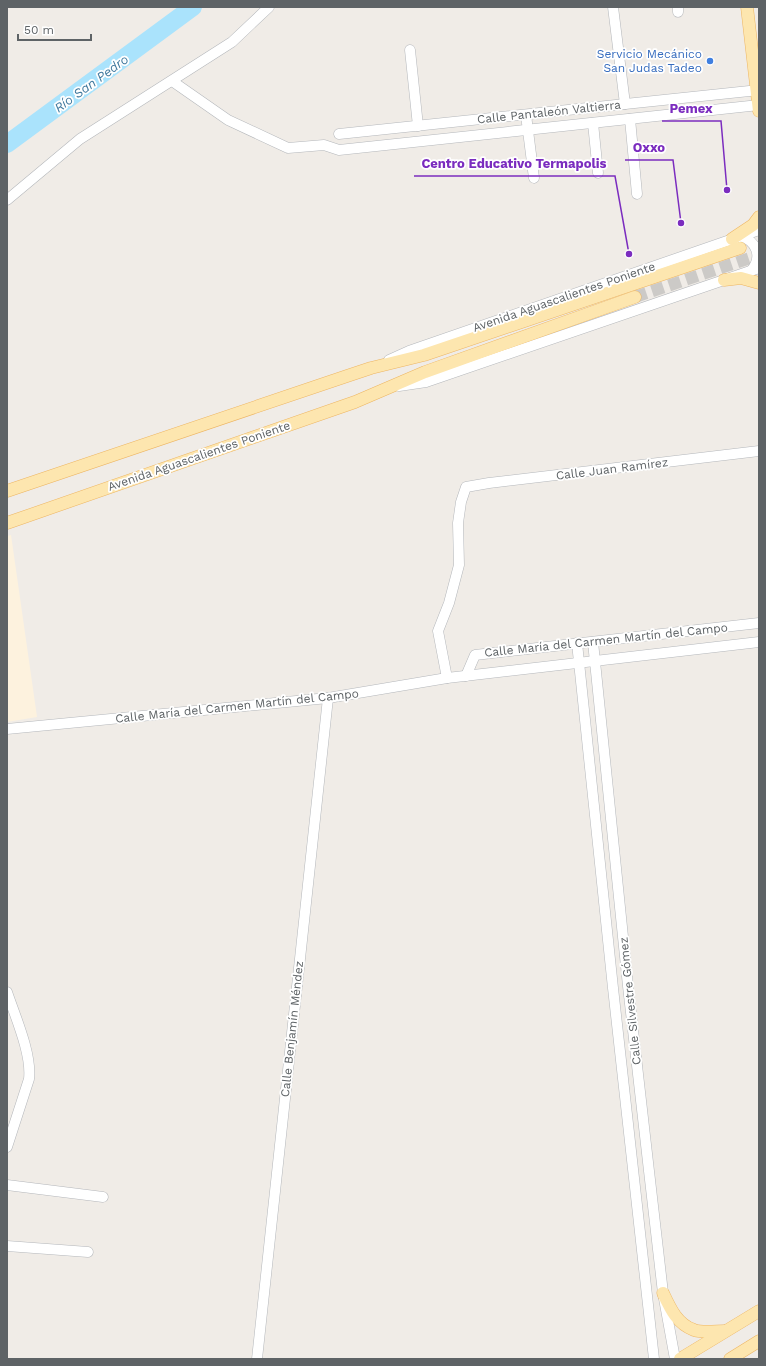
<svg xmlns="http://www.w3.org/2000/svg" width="766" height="1366" font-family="'Work Sans',sans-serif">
	<rect width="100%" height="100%" fill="#f0ece7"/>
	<path fill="#fdf2de" d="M11,535L37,717L7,722V536Z"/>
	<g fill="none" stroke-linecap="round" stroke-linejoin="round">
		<path stroke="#aae3fc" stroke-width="18" d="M7,144L193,7"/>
		<path stroke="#cccac7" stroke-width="12" stroke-dasharray="12 6" stroke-linecap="butt" d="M635,297L759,255"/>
		<g stroke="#b4b7bb" stroke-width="11">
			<g id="minor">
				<path d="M613,7L625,104"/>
				<path d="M678,7V12"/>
				<path d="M410,50L418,126"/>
				<path d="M172,81L228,120L288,148L324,145L339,150L759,105"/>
				<path d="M526,115L534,178"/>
				<path d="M630,119L637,194"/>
				<path d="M593,123L598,173"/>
				<path d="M339,134L759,90"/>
				<path d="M7,200L80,139L232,42L269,7"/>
				<path d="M740,236C757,241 763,257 751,271"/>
				<path d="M389,360L409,351L759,230"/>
				<path d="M399,386L426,382L759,268"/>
				<path d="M593,642L628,986L649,1171L663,1293L675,1359"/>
				<path d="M577,643L613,988L654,1359"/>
				<path d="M466,676L475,655L759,623"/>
				<path d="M447,678L438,631L449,603L459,565L458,523L461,502L466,487L489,483L759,451"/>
				<path d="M7,729L328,698L447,678L759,642"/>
				<path d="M7,992C15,1016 32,1054 29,1079L7,1147"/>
				<path d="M7,1185L103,1197"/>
				<path d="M7,1246L88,1252"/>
				<path d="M257,1359L328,698"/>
			</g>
		</g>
		<g stroke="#edb562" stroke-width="13">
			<g id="major">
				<path d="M747,7L759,111"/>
				<path d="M732,239L753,225L759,217"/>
				<path d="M724,280L741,278L759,283"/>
				<path d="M7,491L347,376L371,368L424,355L740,248"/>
				<path d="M7,523L355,402L425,372L635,297"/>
				<path d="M663,1293C670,1308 677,1324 694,1330C701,1333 717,1331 725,1331"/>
				<path d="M680,1359L759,1311"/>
				<path d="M730,1359L759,1341"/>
			</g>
		</g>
		<use href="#minor" stroke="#fff" stroke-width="10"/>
		<use href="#major" stroke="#fde6af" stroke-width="12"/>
	</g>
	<circle fill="#3f7fe0" stroke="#fff" stroke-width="1.5" cx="710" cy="61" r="4"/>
	<g text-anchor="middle" stroke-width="3.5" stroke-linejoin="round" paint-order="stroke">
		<g font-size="12" fill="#366cbe" stroke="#fff" text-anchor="end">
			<text x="702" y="58">Servicio Mecánico<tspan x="702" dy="14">San Judas Tadeo</tspan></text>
		</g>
		<g font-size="12" fill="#5e6366" stroke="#fff">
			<text transform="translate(549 112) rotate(-6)" y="4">Calle Pantaleón Valtierra</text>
			<text transform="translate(564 297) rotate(-19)" y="4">Avenida Aguascalientes Poniente</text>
			<text transform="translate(199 456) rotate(-19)" y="4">Avenida Aguascalientes Poniente</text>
			<text transform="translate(612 469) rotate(-7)" y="4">Calle Juan Ramírez</text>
			<text transform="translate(606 640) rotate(-6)" y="4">Calle María del Carmen Martín del Campo</text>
			<text transform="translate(237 706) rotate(-6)" y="4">Calle María del Carmen Martín del Campo</text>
			<text transform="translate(630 1001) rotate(-96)" y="4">Calle Silvestre Gómez</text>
			<text transform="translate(292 1029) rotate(-84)" y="4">Calle Benjamín Méndez</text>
		</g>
		<g font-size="13" font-style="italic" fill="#40799e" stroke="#fff">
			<text transform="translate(91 83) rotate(-36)" y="5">Río San Pedro</text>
		</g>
	</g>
	<path fill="none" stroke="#7b2cbf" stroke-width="1.5" d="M727 190L721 121H662M681 223L673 160H625M629 254L615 176H414"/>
	<g fill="#7b2cbf" stroke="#fff" stroke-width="1.5">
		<circle cx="727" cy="190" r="4"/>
		<circle cx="681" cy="223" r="4"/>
		<circle cx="629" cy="254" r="4"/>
	</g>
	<g font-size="13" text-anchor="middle" font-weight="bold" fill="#7b2cbf" stroke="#fff" stroke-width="3.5" stroke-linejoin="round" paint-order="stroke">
		<text x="691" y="113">Pemex</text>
		<text x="649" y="152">Oxxo</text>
		<text x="514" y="168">Centro Educativo Termapolis</text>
	</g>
	<rect width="766" height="1366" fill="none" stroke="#5e6366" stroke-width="16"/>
	<path d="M18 34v6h73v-6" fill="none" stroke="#5e6366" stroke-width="2"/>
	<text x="24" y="34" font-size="12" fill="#5e6366" stroke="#ffffff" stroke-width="3" paint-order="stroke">50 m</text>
</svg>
